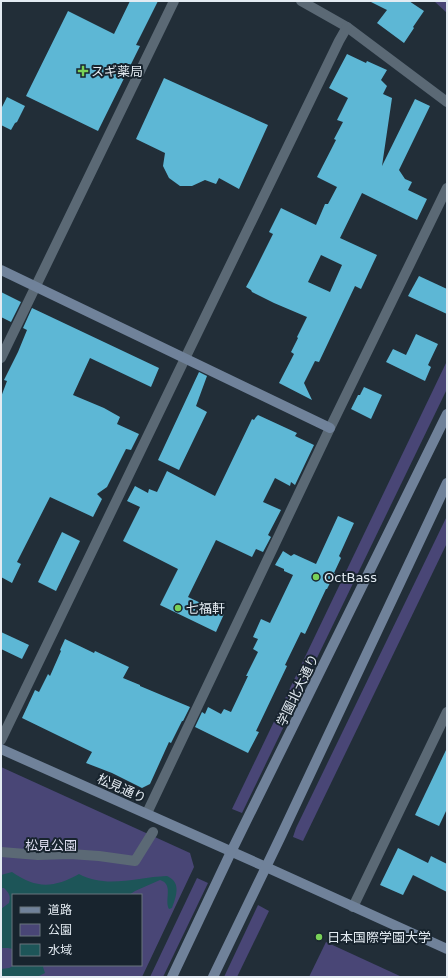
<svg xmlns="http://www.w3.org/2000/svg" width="448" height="978" font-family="'DejaVu Sans','Noto Sans JP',sans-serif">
	<rect width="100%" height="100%" fill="#222e38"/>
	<g fill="#494676" fill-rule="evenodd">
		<path d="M434,1H447V13Z"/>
		<path d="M447,361V389L242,813L232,809Z"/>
		<path d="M447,516V543L303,841L293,837L296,828Z"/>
		<path d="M1,767L190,853L194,867L142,977H1ZM13,895H141V965H13Z"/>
		<path d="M197,878L208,883L163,977H150Z"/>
		<path d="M258,905L269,911L237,977H224Z"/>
		<path d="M326,942L402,977H309Z"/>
	</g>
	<g fill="#1d5558">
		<path d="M12,872C36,889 54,888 79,874C106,889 138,877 167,876C169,877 171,878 173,880C180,887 175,900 172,908L169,909C164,900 174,884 160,880L135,891L129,895H13V949L8,948H1V909L9,903C11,896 9,893 4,888H1V875Z"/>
		<path d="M15,965H44L43,967L45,973L37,977H1V969L9,968Z"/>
	</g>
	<g fill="#5db7d5" fill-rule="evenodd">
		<path d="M130,1H158L136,45L140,46L98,131L26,96L68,11L114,34Z"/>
		<path d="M369,1H409L424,11L413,27L414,28L404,43L377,23L387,10Z"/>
		<path d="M347,54L366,63L367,61L387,70L381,80L387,86L383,94L392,98L382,166L415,99L430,106L399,170L405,179L412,182L408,190L427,199L417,220L362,193L340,238L377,255L361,289L355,286L319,362L315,361L304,383L312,400L279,383L294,354L291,352L298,338L297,337L307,317L274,303L252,292L251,290L246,287L252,276L273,234L269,232L281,208L316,225L325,204H328L337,187L317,177L336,140L334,139L343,122L337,120L348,98L329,88ZM321,255L342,265L330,292L308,282Z"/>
		<path d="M164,78L268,125L239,189L219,178L216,184L205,180L192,186H180L169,178L163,166L165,153L136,139Z"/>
		<path d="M7,97L25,106L17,122L15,123L11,130L1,125V109Z"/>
		<path d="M419,276L447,289V314L408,296Z"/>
		<path d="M1,292L21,302L11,322L1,317Z"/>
		<path d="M32,308L159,368L151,387L90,358L73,395L104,408L120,417L117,424L139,434L131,450L126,449L107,487L97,494L102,499L93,517L50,497L17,562L21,564L12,583L1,577V397L7,381L4,380L18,352L27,330L23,328Z"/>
		<path d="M416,334L438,344L428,365L431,367L425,381L386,362L393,349L406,355Z"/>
		<path d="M199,372L207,376L196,406L207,412L179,470L158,460Z"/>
		<path d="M364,387L382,395L371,419L351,409L358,395H360Z"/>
		<path d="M258,415L297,433L295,436L314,445L295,485L291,482L290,486L275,478L263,502L281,510L268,535L271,537L263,552L256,549L252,557L216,540L188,597L224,614L216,632L160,605L178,569L123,541L140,507L127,501L135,486L148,493L149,489L157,492L167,471L215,496L252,419L254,420L256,417Z"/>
		<path d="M338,516L354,523L339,556L341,558L334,573H335L327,589H326L305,634L301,632L285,665L287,666L256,731L259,732L248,753L195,727L202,712L205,714L208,707L221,714L224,709L231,712L248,676H246L258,652L253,649L258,639L253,637L261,619L270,623L293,575L284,571V569L275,565L283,551L291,556L294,554L316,564Z"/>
		<path d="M62,532L80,541L56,591L38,582Z"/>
		<path d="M1,632L29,645L22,659L1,649Z"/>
		<path d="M65,639L94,653L95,651L129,667L123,678L140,685V686L190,707L183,721H182L171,743L169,742L150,784L142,788L112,773L86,763L92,752L22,718L35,690L39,692L48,674L50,676L61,651L60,650Z"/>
		<path d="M447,748V809L439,826L415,815Z"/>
		<path d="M398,848L428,863L431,856L447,864V892L413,875L403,895L380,885Z"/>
	</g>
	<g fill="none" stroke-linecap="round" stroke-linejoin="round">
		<g stroke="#5b6975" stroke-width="10">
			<path d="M301,1L347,27L447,102"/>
			<path d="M1,358L174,1"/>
			<path d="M1,740L192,344L339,41L347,27"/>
			<path d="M147,813L330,428L447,188"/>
			<path d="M1,852L38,855L70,854L99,856L135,861L153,832"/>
			<path d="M353,907L447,712"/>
		</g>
		<g stroke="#70829a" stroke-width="10">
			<path d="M1,270L330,428"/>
			<path d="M1,749L266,867L447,949"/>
			<path d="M172,977L231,852L447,414"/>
			<path d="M213,977L280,838L447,483"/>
		</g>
	</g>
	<g fill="#79d158" stroke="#18242e" stroke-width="1.5">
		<path d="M81 65h4v4h4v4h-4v4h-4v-4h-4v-4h4z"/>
		<circle cx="316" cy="577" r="4"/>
		<circle cx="178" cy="608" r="4"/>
		<circle cx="319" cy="937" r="4"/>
	</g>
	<g text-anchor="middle" stroke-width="4" stroke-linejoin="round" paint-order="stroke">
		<g font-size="13" fill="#e3ebf2" stroke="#18242e" text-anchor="start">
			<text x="91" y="76">スギ薬局</text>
			<text x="324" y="582">OctBass</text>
			<text x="186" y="613">七福軒</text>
			<text x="327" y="942">日本国際学園大学</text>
		</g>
		<g font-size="13" fill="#e3ebf2" stroke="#18242e">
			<text transform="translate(297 690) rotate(-64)" y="5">学園北大通り</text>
			<text transform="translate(122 788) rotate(24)" y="5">松見通り</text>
		</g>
		<g font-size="13" fill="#dfdff1" stroke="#18242e">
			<text x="51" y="850">松見公園</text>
		</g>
	</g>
	<rect width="448" height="978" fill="none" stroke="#e3ebf2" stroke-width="4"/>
	<rect x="12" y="894" width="130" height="72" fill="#18242e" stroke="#69747c"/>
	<rect x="20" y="907" width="20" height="6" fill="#70829a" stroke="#69747c"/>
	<text x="48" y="914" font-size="12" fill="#e3ebf2">道路</text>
	<rect x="20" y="924" width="20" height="12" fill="#494676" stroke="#69747c"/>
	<text x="48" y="934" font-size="12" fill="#e3ebf2">公園</text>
	<rect x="20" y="944" width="20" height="12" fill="#1d5558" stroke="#69747c"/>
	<text x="48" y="954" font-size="12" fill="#e3ebf2">水域</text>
</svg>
